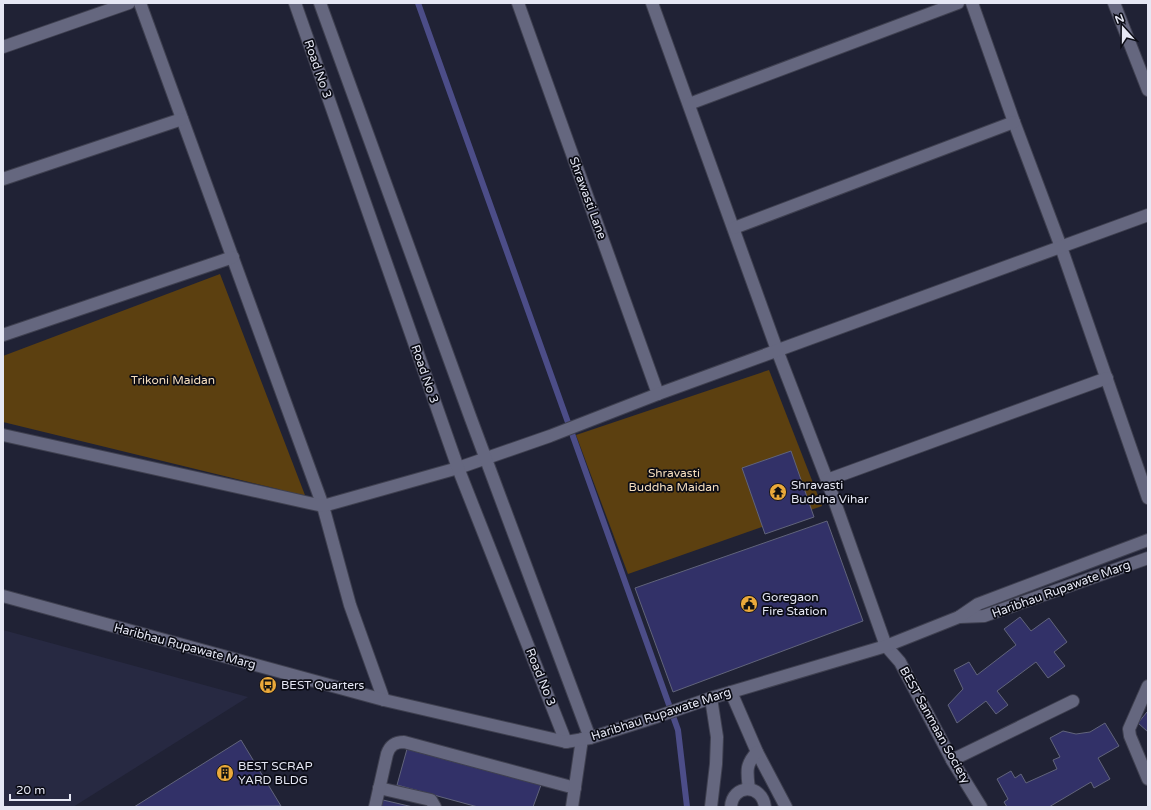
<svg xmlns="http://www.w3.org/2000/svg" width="1151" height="810" font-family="'Varela Round',sans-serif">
	<rect width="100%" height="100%" fill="#202235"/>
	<path fill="#272942" d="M3,630L248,697L73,807H3Z"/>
	<g fill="#5c4010">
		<path d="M220,274L308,503L278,489L3,422V356Z"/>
		<path d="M769,370L822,506L628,574L576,435Z"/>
	</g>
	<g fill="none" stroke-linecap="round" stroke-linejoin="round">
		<path stroke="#4c4d88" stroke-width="6" d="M418,3L678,730L687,807"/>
	</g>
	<g fill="#323168" stroke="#61647b">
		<path d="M791,451L814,517L765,534L742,468Z"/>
		<path d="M827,521L863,621L673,692L635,588Z"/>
		<path d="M1020,617L1031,631L1049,618L1067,642L1054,652L1065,666L1048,678L1036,662L997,691L1008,705L996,714L986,701L957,723L948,705L963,689L954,670L969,662L977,675L1016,645L1004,629Z"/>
		<path d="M1147,712L1148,713V732L1138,723Z"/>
		<path d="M1105,723L1119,746L1098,758L1110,779L1094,788L1091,782L1049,807H1007L1004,802L1008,799L997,779L1011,771L1015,778L1021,774L1026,783L1057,769L1053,760L1060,757L1050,738L1063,731L1076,734L1090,732Z"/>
		<path d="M241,740L281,806L134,807Z"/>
		<path d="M407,749L541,785L533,807H478L397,785Z"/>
		<path d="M383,800L413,807H381Z"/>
	</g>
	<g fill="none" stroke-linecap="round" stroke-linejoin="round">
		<g stroke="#3f4050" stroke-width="14">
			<g id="minor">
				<path d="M140,3L323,506L350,605L384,700"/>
				<path d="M518,3L658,394"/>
				<path d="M652,3L777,350L827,480L886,646L900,662L952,760L981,807"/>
				<path d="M972,3L1014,122L1061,247L1148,498"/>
				<path d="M1114,3L1148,90"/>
				<path d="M3,47L129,3"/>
				<path d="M689,104L958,3"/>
				<path d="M3,179L182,119"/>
				<path d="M734,228L1014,122"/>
				<path d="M3,335L233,257"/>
				<path d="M3,435L323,506L458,468L550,436L658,394L1148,215"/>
				<path d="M827,480L1107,378"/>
				<path d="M1148,686L1129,729L1130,736L1148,779"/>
				<path d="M731,692L757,752L786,807"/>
				<path d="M952,760L1073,701"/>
				<path d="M379,788L431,800L435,807"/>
				<path d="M749,789C747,772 745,765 757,752"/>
				<path d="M375,807L387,754C390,745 395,742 404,742L575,788"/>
				<path d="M572,807L582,739"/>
				<path d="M711,807L716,764L717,737L711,698"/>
				<path d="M731,807C732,784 762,783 765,807"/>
			</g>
		</g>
		<g stroke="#3f4050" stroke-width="14">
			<g id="tertiary">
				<path d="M295,3L458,468L566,742"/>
				<path d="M320,3L471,419L590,738"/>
				<path d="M3,596L384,700L566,742L590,738L656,717L711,698L886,646L959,617L984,616L1148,558"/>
				<path d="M959,617L978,604L1148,540"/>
			</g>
		</g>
		<use href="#minor" stroke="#65677f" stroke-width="12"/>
		<use href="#tertiary" stroke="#65677f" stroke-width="12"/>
	</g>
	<defs>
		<g id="temple-disc" transform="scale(0.9)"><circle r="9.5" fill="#eba93a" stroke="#0b0c15"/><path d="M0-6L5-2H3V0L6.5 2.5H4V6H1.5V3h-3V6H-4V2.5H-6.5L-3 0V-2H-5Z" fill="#111"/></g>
		<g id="civic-disc" transform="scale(0.9)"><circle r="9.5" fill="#eba93a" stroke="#0b0c15"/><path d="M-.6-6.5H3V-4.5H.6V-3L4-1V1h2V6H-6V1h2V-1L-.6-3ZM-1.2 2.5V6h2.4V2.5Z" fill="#111"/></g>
		<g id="bus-disc" transform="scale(0.9)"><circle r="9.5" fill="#eba93a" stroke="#0b0c15"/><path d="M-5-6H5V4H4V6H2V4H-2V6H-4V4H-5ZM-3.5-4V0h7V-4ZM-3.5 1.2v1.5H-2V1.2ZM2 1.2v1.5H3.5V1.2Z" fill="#111"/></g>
		<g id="building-disc" transform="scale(0.9)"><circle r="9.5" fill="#eba93a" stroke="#0b0c15"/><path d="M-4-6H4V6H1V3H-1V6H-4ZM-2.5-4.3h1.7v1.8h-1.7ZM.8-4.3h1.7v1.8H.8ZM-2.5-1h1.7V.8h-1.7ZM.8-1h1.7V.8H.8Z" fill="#111"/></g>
	</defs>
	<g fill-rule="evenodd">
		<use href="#temple-disc" x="778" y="492"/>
		<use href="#civic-disc" x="749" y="604"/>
		<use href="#bus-disc" x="268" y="685"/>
		<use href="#building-disc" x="225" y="773"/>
	</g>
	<g text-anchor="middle" stroke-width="3.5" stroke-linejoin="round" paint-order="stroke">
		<g font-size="12" fill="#e5e7f4" stroke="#0b0c15">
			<text transform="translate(318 69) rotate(71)" y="4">Road No 3</text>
			<text transform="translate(588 198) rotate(70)" y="4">Shrawasti Lane</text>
			<text transform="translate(425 374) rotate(71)" y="4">Road No 3</text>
			<text transform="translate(1061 589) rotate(-20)" y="4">Haribhau Rupawate Marg</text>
			<text transform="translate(185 646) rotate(15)" y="4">Haribhau Rupawate Marg</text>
			<text transform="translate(541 677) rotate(68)" y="4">Road No 3</text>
			<text transform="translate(661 714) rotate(-18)" y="4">Haribhau Rupawate Marg</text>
			<text transform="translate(935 725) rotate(61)" y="4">BEST Sanmaan Society</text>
		</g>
		<g font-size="12" fill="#f6dfbf" stroke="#0b0c15">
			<text x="173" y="384">Trikoni Maidan</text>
			<text x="674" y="477">Shravasti<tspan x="674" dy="14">Buddha Maidan</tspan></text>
		</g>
		<g font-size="12" fill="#e5e7f4" stroke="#0b0c15" text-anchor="start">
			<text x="791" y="489">Shravasti<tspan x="791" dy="14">Buddha Vihar</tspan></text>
			<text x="762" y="601">Goregaon<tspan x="762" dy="14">Fire Station</tspan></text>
			<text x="281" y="689">BEST Quarters</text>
			<text x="238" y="770">BEST SCRAP<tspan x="238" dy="14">YARD BLDG</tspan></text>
		</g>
	</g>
	<rect width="1151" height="810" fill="none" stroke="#e5e7f4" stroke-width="8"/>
	<g transform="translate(1123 28) rotate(339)" stroke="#0b0c15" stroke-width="3" paint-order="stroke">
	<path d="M0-3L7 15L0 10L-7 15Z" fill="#e5e7f4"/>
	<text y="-6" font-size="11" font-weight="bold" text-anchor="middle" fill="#e5e7f4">N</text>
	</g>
	<path d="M10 794v6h60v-6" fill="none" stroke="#e5e7f4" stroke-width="2"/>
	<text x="16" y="794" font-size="12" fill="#e5e7f4" stroke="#0b0c15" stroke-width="3" paint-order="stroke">20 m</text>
</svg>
